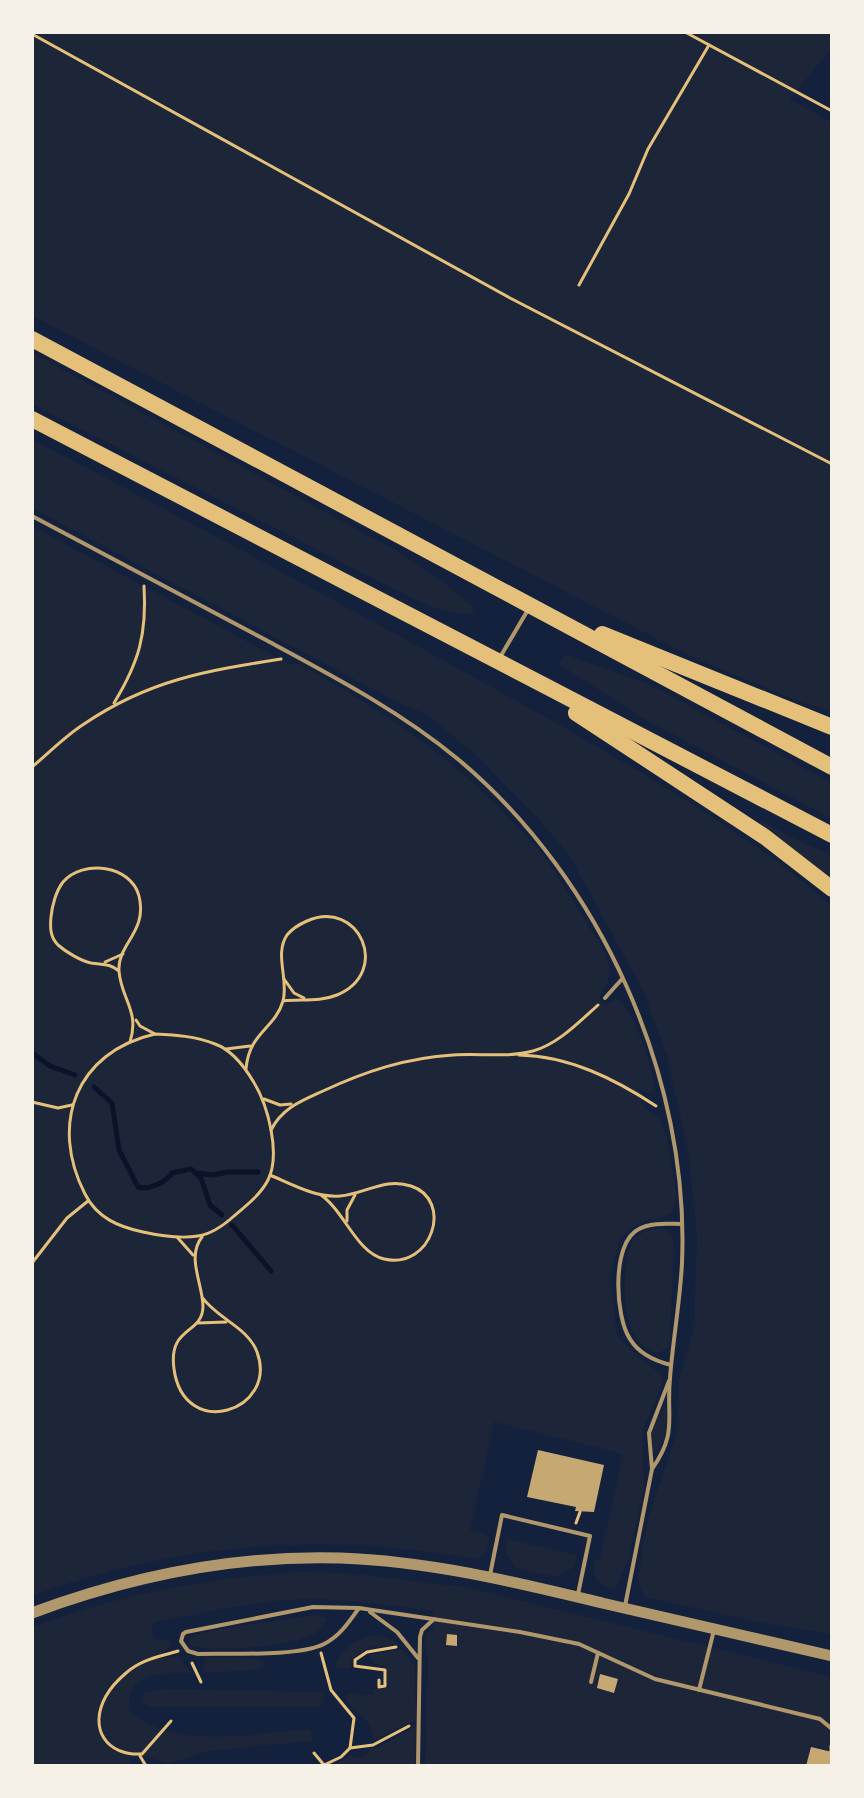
<svg xmlns="http://www.w3.org/2000/svg" width="864" height="1798" font-family="'Noto Serif',serif">
	<rect width="100%" height="100%" fill="#14213d"/>
	<g fill="#1d2539">
		<path d="M32,32H832V47L790,99L832,123V711L801,702L690,656L32,316Z"/>
		<path d="M32,353L395,550L446,584L474,608L472,613C443,617 409,596 384,584L32,404Z"/>
		<path d="M32,439C188,521 343,604 497,690C571,731 645,773 716,820C756,847 797,874 832,907V1634L767,1624L644,1597L638,1579L648,1518L677,1433L679,1380L694,1329L697,1234L688,1151L667,1056L643,990L569,855L534,814L476,755L428,715L399,703L32,508Z"/>
		<path d="M32,526L289,664H299C379,709 446,751 509,819C520,831 533,842 543,855C557,874 569,896 582,916C599,944 623,966 599,997L604,1006L616,999C635,1008 652,1069 655,1091L648,1093L638,1090L644,1108L659,1118L667,1138L677,1198L672,1212L661,1218L648,1219L629,1229L619,1240L610,1277L617,1336L640,1359L660,1373L663,1383L643,1429L644,1489L628,1560L616,1588C599,1587 591,1577 594,1560L600,1559L623,1454L494,1422L470,1530L486,1534L489,1538L487,1551L477,1560C330,1531 173,1543 32,1596Z"/>
		<path d="M565,654L650,685L832,783V819L644,719L559,664Z"/>
		<path d="M758,822H764L797,840L832,855V879Z"/>
		<path d="M664,1229L672,1235L674,1251L669,1347C661,1353 655,1355 647,1349C618,1329 622,1266 633,1238L647,1230Z"/>
		<path d="M666,1407V1432L656,1455C648,1439 653,1420 666,1407Z"/>
		<path d="M507,1539L577,1555L574,1567L556,1577L516,1568L505,1553Z"/>
		<path d="M299,1572L346,1573L465,1587L832,1677V1766H425L428,1660L424,1643L426,1634L433,1629V1611C394,1606 355,1600 315,1599C261,1599 207,1613 154,1622L151,1627L154,1639L169,1640L173,1645L163,1652L164,1658L178,1656L191,1673C160,1675 128,1669 129,1710C174,1753 254,1731 310,1730L313,1741L208,1751L168,1764L146,1756L130,1758L129,1766H32V1627C120,1595 206,1578 299,1572Z"/>
		<path d="M316,1615L324,1617L326,1621C322,1628 315,1634 307,1637C289,1645 204,1655 189,1644L190,1637L219,1629Z"/>
		<path d="M368,1636H380L399,1643L368,1648L351,1660V1668H334C340,1653 352,1641 368,1636Z"/>
		<path d="M401,1649L415,1666L416,1720L374,1739C368,1712 356,1716 345,1697L348,1693L374,1695L373,1689H388L387,1667L374,1664L370,1655Z"/>
		<path d="M205,1657L253,1658L263,1661V1667L249,1671L204,1672Z"/>
		<path d="M159,1689L324,1692L320,1707H149L143,1703L142,1697L144,1693Z"/>
		<path d="M416,1726L415,1766L336,1764L350,1755L360,1758L368,1753L370,1749L381,1746Z"/>
	</g>
	<g fill="none" stroke-linecap="round" stroke-linejoin="round">
		<g stroke="#0b132b" stroke-width="5">
			<path d="M32,1053L50,1066L75,1075"/>
			<path d="M94,1087L112,1103L119,1150L138,1187C149,1190 165,1183 172,1173L191,1169L201,1178L210,1205L222,1215"/>
			<path d="M198,1173L212,1175L228,1172H258"/>
			<path d="M232,1225L271,1271"/>
		</g>
	</g>
	<g fill="#c6a872">
		<path d="M538,1450L604,1465L594,1512L575,1511L576,1507L527,1497Z"/>
		<path d="M447,1634L457,1635V1646L446,1645Z"/>
		<path d="M600,1674L618,1679L614,1693L597,1688Z"/>
		<path d="M811,1747L832,1752V1766H806Z"/>
	</g>
	<g fill="none" stroke-linecap="round" stroke-linejoin="round">
		<g stroke="#e5c07b" stroke-width="3">
			<path d="M685,32L832,111"/>
			<path d="M32,34L510,298L832,464"/>
			<path d="M579,285L629,194L648,149L709,45"/>
			<path d="M114,703C139,662 147,634 144,586"/>
			<path d="M32,767C49,753 65,736 84,724C149,680 205,671 281,659"/>
			<path d="M105,962L123,954"/>
			<path d="M119,971C109,963 103,965 91,963C81,961 66,952 58,945C50,937 50,927 51,917C52,906 56,891 63,882C83,859 131,865 139,896C148,932 117,944 119,971C121,999 140,1011 130,1042"/>
			<path d="M284,979L294,993L304,998"/>
			<path d="M136,1020L140,1026L155,1034"/>
			<path d="M155,1034C175,1035 195,1036 215,1044C232,1050 244,1066 253,1081C268,1105 281,1154 268,1180C261,1194 246,1206 234,1216C224,1225 212,1234 198,1236C180,1239 161,1236 143,1232C119,1227 97,1218 85,1194C49,1124 76,1052 155,1034Z"/>
			<path d="M226,1049L250,1046"/>
			<path d="M519,1055C569,1056 615,1079 656,1106"/>
			<path d="M246,1069C249,1032 275,1029 283,1001C289,980 274,954 287,935C292,929 300,924 307,921C359,898 392,972 337,995C320,1002 301,999 283,1001"/>
			<path d="M264,1099L280,1105L291,1104"/>
			<path d="M32,1102L58,1108L72,1105"/>
			<path d="M271,1130C282,1108 301,1101 323,1091C366,1071 406,1058 453,1055C480,1053 507,1058 533,1051C558,1044 579,1022 598,1005"/>
			<path d="M270,1175C291,1184 316,1198 340,1196C365,1194 385,1177 411,1186C454,1200 432,1270 384,1259C356,1252 345,1212 321,1195"/>
			<path d="M347,1221V1210L355,1195"/>
			<path d="M177,1237L193,1255"/>
			<path d="M32,1263L67,1218L88,1201"/>
			<path d="M32,1274V1303"/>
			<path d="M202,1297C216,1318 248,1327 257,1352C279,1411 184,1442 174,1369C168,1326 202,1335 203,1307C203,1284 186,1257 202,1237"/>
			<path d="M198,1323L226,1322"/>
			<path d="M576,1523L580,1512"/>
			<path d="M321,1653L331,1690L354,1718L350,1748L373,1745L409,1726"/>
			<path d="M192,1663L201,1682"/>
			<path d="M379,1680V1687L385,1686V1670L355,1666V1660L367,1652L396,1647"/>
			<path d="M171,1721L142,1754C106,1756 88,1728 106,1696C111,1687 119,1679 126,1673C142,1659 159,1657 178,1651"/>
			<path d="M831,1752V1746"/>
			<path d="M314,1753L324,1765L330,1766"/>
			<path d="M140,1756L146,1766"/>
			<path d="M324,1765L341,1757L350,1748"/>
		</g>
		<g stroke="#b1986c" stroke-width="4">
			<path d="M32,516C109,557 187,598 264,639C331,675 400,711 459,760C601,879 690,1078 682,1263C680,1302 673,1339 670,1378C666,1418 678,1432 652,1469"/>
			<path d="M499,659L529,608"/>
			<path d="M605,998L622,979"/>
			<path d="M671,1365C655,1361 639,1354 630,1339C615,1317 611,1242 639,1229C651,1222 668,1224 682,1224"/>
			<path d="M490,1575L502,1515L590,1536L578,1594"/>
			<path d="M625,1606L652,1469L649,1433L669,1381"/>
			<path d="M359,1608C349,1622 340,1636 324,1644C298,1657 229,1653 198,1654L188,1651L181,1641L183,1634L186,1632L313,1607L359,1608L520,1632L579,1644L655,1679L820,1719L832,1729"/>
			<path d="M370,1612L397,1632L418,1658"/>
			<path d="M591,1682L598,1653"/>
			<path d="M699,1690L714,1630"/>
			<path d="M418,1766L420,1637L422,1630L434,1619"/>
		</g>
		<path stroke="#b1986c" stroke-width="11" d="M32,1613C131,1576 234,1555 340,1558C429,1561 515,1582 602,1603C679,1621 755,1638 832,1656"/>
		<g stroke="#e5c07b" stroke-width="16">
			<path d="M32,339L832,767"/>
			<path d="M32,419L832,835"/>
			<path d="M602,634L832,727"/>
			<path d="M576,713L765,837L832,889"/>
		</g>
	</g>
	<rect width="864" height="1798" fill="none" stroke="#f6f1e7" stroke-width="68"/>
</svg>
